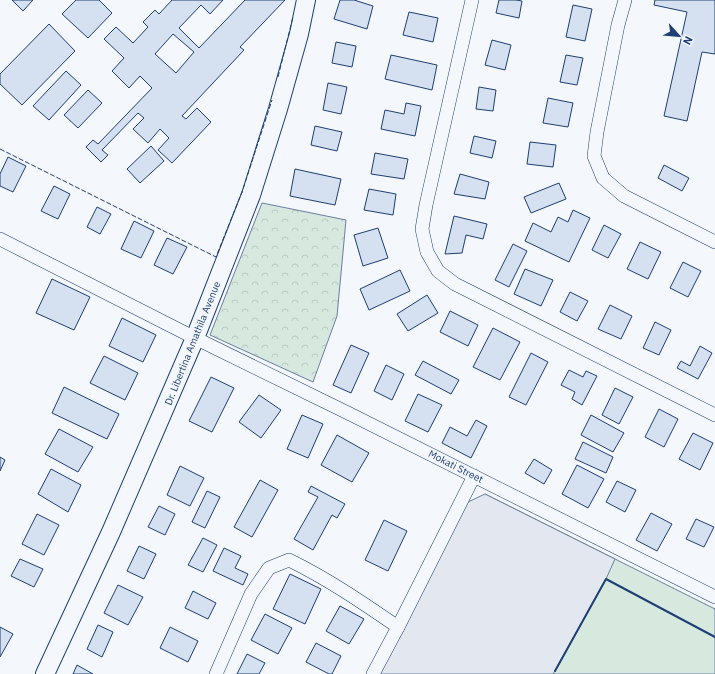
<svg xmlns="http://www.w3.org/2000/svg" width="715" height="674" font-family="'IBM Plex Sans',sans-serif">
	<defs>
		<pattern id="park-crowns" width="20" height="18" patternUnits="userSpaceOnUse"><rect width="20" height="18" fill="#d7e8df"/><path d="M2 6a3 3 0 1 1 6 0M12 15a3 3 0 1 1 6 0" fill="none" stroke="#b8c8c3"/></pattern>
	</defs>
	<rect width="100%" height="100%" fill="#f4f7fb"/>
	<path fill="url(#park-crowns)" stroke="#687fa3" d="M262,203L346,220L337,316L313,382L210,335Z"/>
	<path fill="#d7e8df" stroke="#687fa3" d="M485,494L715,609V674H380Z"/>
	<path fill="#e3e8f0" stroke="#687fa3" d="M485,494L615,559L606,579L555,671L553,674H380L468,502Z"/>
	<g fill="#d5e0f0" stroke="#1d3f73" fill-rule="evenodd">
		<path d="M12,0H33L23,11Z"/>
		<path d="M76,0H99L112,13L88,38L62,14Z"/>
		<path d="M172,0H223L210,14L201,5L179,28L199,48L245,0H285L240,47L244,50L182,116L186,119L197,108L211,122L172,163L158,150L169,138L160,129L148,143L133,129L144,118L138,113L102,150L108,155L101,162L86,147L93,140L98,144L152,88L140,76L129,88L112,71L124,58L104,39L116,27L133,43L148,27L143,22L155,10L159,14ZM173,34L194,52L176,73L155,54Z"/>
		<path d="M340,0H354L373,6L367,29L334,19Z"/>
		<path d="M499,0H516L522,1L519,18L496,13Z"/>
		<path d="M655,0H715V54L702,52L687,121L664,116L687,12L654,5Z"/>
		<path d="M573,5L592,9L585,41L566,37Z"/>
		<path d="M409,12L438,18L433,42L403,35Z"/>
		<path d="M49,24L75,51L22,105L0,84V74Z"/>
		<path d="M492,40L511,45L505,70L485,65Z"/>
		<path d="M336,42L356,46L352,67L332,63Z"/>
		<path d="M391,55L437,65L432,90L385,79Z"/>
		<path d="M566,55L583,58L577,85L560,82Z"/>
		<path d="M66,71L81,85L49,120L33,106Z"/>
		<path d="M328,83L347,87L341,114L323,110Z"/>
		<path d="M479,87L496,90L493,111L476,109Z"/>
		<path d="M88,90L102,103L78,128L64,115Z"/>
		<path d="M548,98L573,103L568,127L543,123Z"/>
		<path d="M406,103L421,106L415,136L381,129L385,110L404,114Z"/>
		<path d="M315,126L342,132L337,151L311,145Z"/>
		<path d="M474,136L496,141L492,158L470,153Z"/>
		<path d="M530,142L556,145L553,167L527,164Z"/>
		<path d="M151,146L164,161L140,183L127,169Z"/>
		<path d="M375,153L408,159L404,179L371,174Z"/>
		<path d="M8,157L26,166L13,192L0,186V174Z"/>
		<path d="M664,165L689,178L682,191L658,178Z"/>
		<path d="M295,169L341,179L335,205L290,196Z"/>
		<path d="M460,174L489,182L485,199L454,194Z"/>
		<path d="M559,183L566,199L531,213L524,197Z"/>
		<path d="M54,186L70,194L58,219L41,211Z"/>
		<path d="M369,189L396,194L393,215L364,210Z"/>
		<path d="M97,207L111,214L100,234L87,227Z"/>
		<path d="M573,210L590,218L569,262L525,241L533,223L551,232L558,217L568,222Z"/>
		<path d="M454,216L487,224L483,239L466,235L462,253L445,254Z"/>
		<path d="M134,221L154,231L141,258L121,249Z"/>
		<path d="M604,225L621,234L608,258L592,250Z"/>
		<path d="M378,228L388,258L363,266L354,235Z"/>
		<path d="M167,238L187,247L173,274L154,265Z"/>
		<path d="M640,242L661,252L648,279L627,269Z"/>
		<path d="M513,244L527,251L509,287L495,280Z"/>
		<path d="M683,262L701,271L688,297L670,288Z"/>
		<path d="M525,269L553,280L541,306L514,294Z"/>
		<path d="M400,270L410,291L369,310L360,289Z"/>
		<path d="M52,279L90,297L74,330L36,313Z"/>
		<path d="M570,292L588,301L577,321L560,312Z"/>
		<path d="M427,295L438,313L408,331L397,314Z"/>
		<path d="M610,305L632,316L621,339L598,329Z"/>
		<path d="M450,311L478,325L468,346L440,332Z"/>
		<path d="M122,318L156,335L143,362L109,346Z"/>
		<path d="M655,322L671,330L659,355L643,348Z"/>
		<path d="M493,328L520,342L500,380L473,367Z"/>
		<path d="M351,345L369,353L351,393L333,385Z"/>
		<path d="M700,346L712,353L698,379L677,368L681,361L690,366Z"/>
		<path d="M531,353L548,362L526,405L509,397Z"/>
		<path d="M104,356L138,373L125,400L90,383Z"/>
		<path d="M423,361L459,380L451,394L415,375Z"/>
		<path d="M386,365L404,374L392,400L374,391Z"/>
		<path d="M569,370L583,377L586,371L597,376L582,405L572,399L575,392L561,385Z"/>
		<path d="M211,377L234,388L212,432L189,421Z"/>
		<path d="M64,387L119,414L107,439L52,413Z"/>
		<path d="M615,388L633,397L619,424L602,415Z"/>
		<path d="M418,394L442,405L428,432L405,421Z"/>
		<path d="M259,395L281,410L261,438L239,422Z"/>
		<path d="M659,409L678,419L664,447L645,437Z"/>
		<path d="M302,415L323,424L308,458L287,449Z"/>
		<path d="M591,415L624,433L613,452L581,435Z"/>
		<path d="M476,420L487,426L471,458L442,443L450,427L467,436Z"/>
		<path d="M59,429L93,447L78,472L45,454Z"/>
		<path d="M693,433L713,443L700,470L679,459Z"/>
		<path d="M337,435L369,453L352,482L321,465Z"/>
		<path d="M583,442L613,457L606,473L575,459Z"/>
		<path d="M0,457L5,460L0,471Z"/>
		<path d="M534,459L552,470L544,484L525,473Z"/>
		<path d="M577,465L604,479L588,508L562,494Z"/>
		<path d="M180,466L204,478L190,506L167,495Z"/>
		<path d="M51,469L81,485L68,512L38,494Z"/>
		<path d="M260,480L278,490L252,537L234,527Z"/>
		<path d="M617,481L636,490L625,512L606,502Z"/>
		<path d="M311,486L345,504L337,518L332,515L313,550L294,539L318,497L308,492Z"/>
		<path d="M207,491L220,497L205,528L192,522Z"/>
		<path d="M159,506L175,514L165,535L148,527Z"/>
		<path d="M651,513L672,524L657,551L636,540Z"/>
		<path d="M37,514L59,525L44,555L22,544Z"/>
		<path d="M696,519L714,527L704,547L686,539Z"/>
		<path d="M384,520L407,531L388,571L365,560Z"/>
		<path d="M203,538L217,545L203,572L188,565Z"/>
		<path d="M139,546L156,554L144,579L127,571Z"/>
		<path d="M224,548L241,556L235,568L248,574L243,585L213,571Z"/>
		<path d="M20,559L43,569L34,587L11,576Z"/>
		<path d="M290,574L321,589L305,624L273,609Z"/>
		<path d="M118,585L143,597L128,625L104,613Z"/>
		<path d="M193,591L216,603L208,619L185,608Z"/>
		<path d="M340,606L364,619L349,644L326,631Z"/>
		<path d="M265,614L292,628L278,654L251,640Z"/>
		<path d="M98,625L113,632L102,657L87,649Z"/>
		<path d="M0,627L13,634L0,657Z"/>
		<path d="M170,627L198,641L188,662L160,648Z"/>
		<path d="M316,643L341,656L332,674H329L306,662Z"/>
		<path d="M247,654L265,663L259,674H237Z"/>
		<path d="M77,665L93,674H73Z"/>
	</g>
	<g fill="none" stroke-linecap="round" stroke-linejoin="round">
		<g stroke="#1d3f73" stroke-width="14">
			<g id="street">
				<path d="M472,0L426,205L422,229L427,252L438,271L455,284L715,415"/>
				<path d="M625,0L618,25L597,132L594,156L603,178L624,196L715,242"/>
				<path d="M0,239L195,338L350,414L715,597"/>
				<path d="M216,674L251,594L269,568L289,560C328,579 363,603 398,627"/>
				<path d="M373,674L398,627L474,476"/>
			</g>
		</g>
		<g stroke="#1d3f73" stroke-width="20">
			<path id="secondary" d="M45,674L111,532L195,338L251,195L278,109L299,34L306,0"/>
		</g>
		<use href="#street" stroke="#f4f7fb" stroke-width="13"/>
		<use href="#secondary" stroke="#f4f7fb" stroke-width="18"/>
		<g stroke="#1d3f73" stroke-width="1" stroke-dasharray="5 2" stroke-linecap="butt">
			<path d="M278,77L293,17"/>
			<path d="M0,149L216,257L242,192L272,100"/>
		</g>
		<path stroke="#1d3f73" stroke-width="2" d="M555,671L606,579L715,637"/>
	</g>
	<g text-anchor="middle" stroke-width="3" stroke-linejoin="round" paint-order="stroke">
		<g font-size="10" fill="#1d3f73" stroke="#f4f7fb">
			<text transform="translate(192 343) rotate(-68)" y="4">Dr. Libertina Amathila Avenue</text>
			<text transform="translate(456 466) rotate(27)" y="4">Mokati Street</text>
		</g>
	</g>
	<g transform="translate(679 36) rotate(117)" stroke="#f4f7fb" stroke-width="3" paint-order="stroke">
	<path d="M0-3L7 15L0 10L-7 15Z" fill="#1d3f73"/>
	<text y="-6" font-size="11" font-weight="bold" text-anchor="middle" fill="#1d3f73">N</text>
	</g>
</svg>
